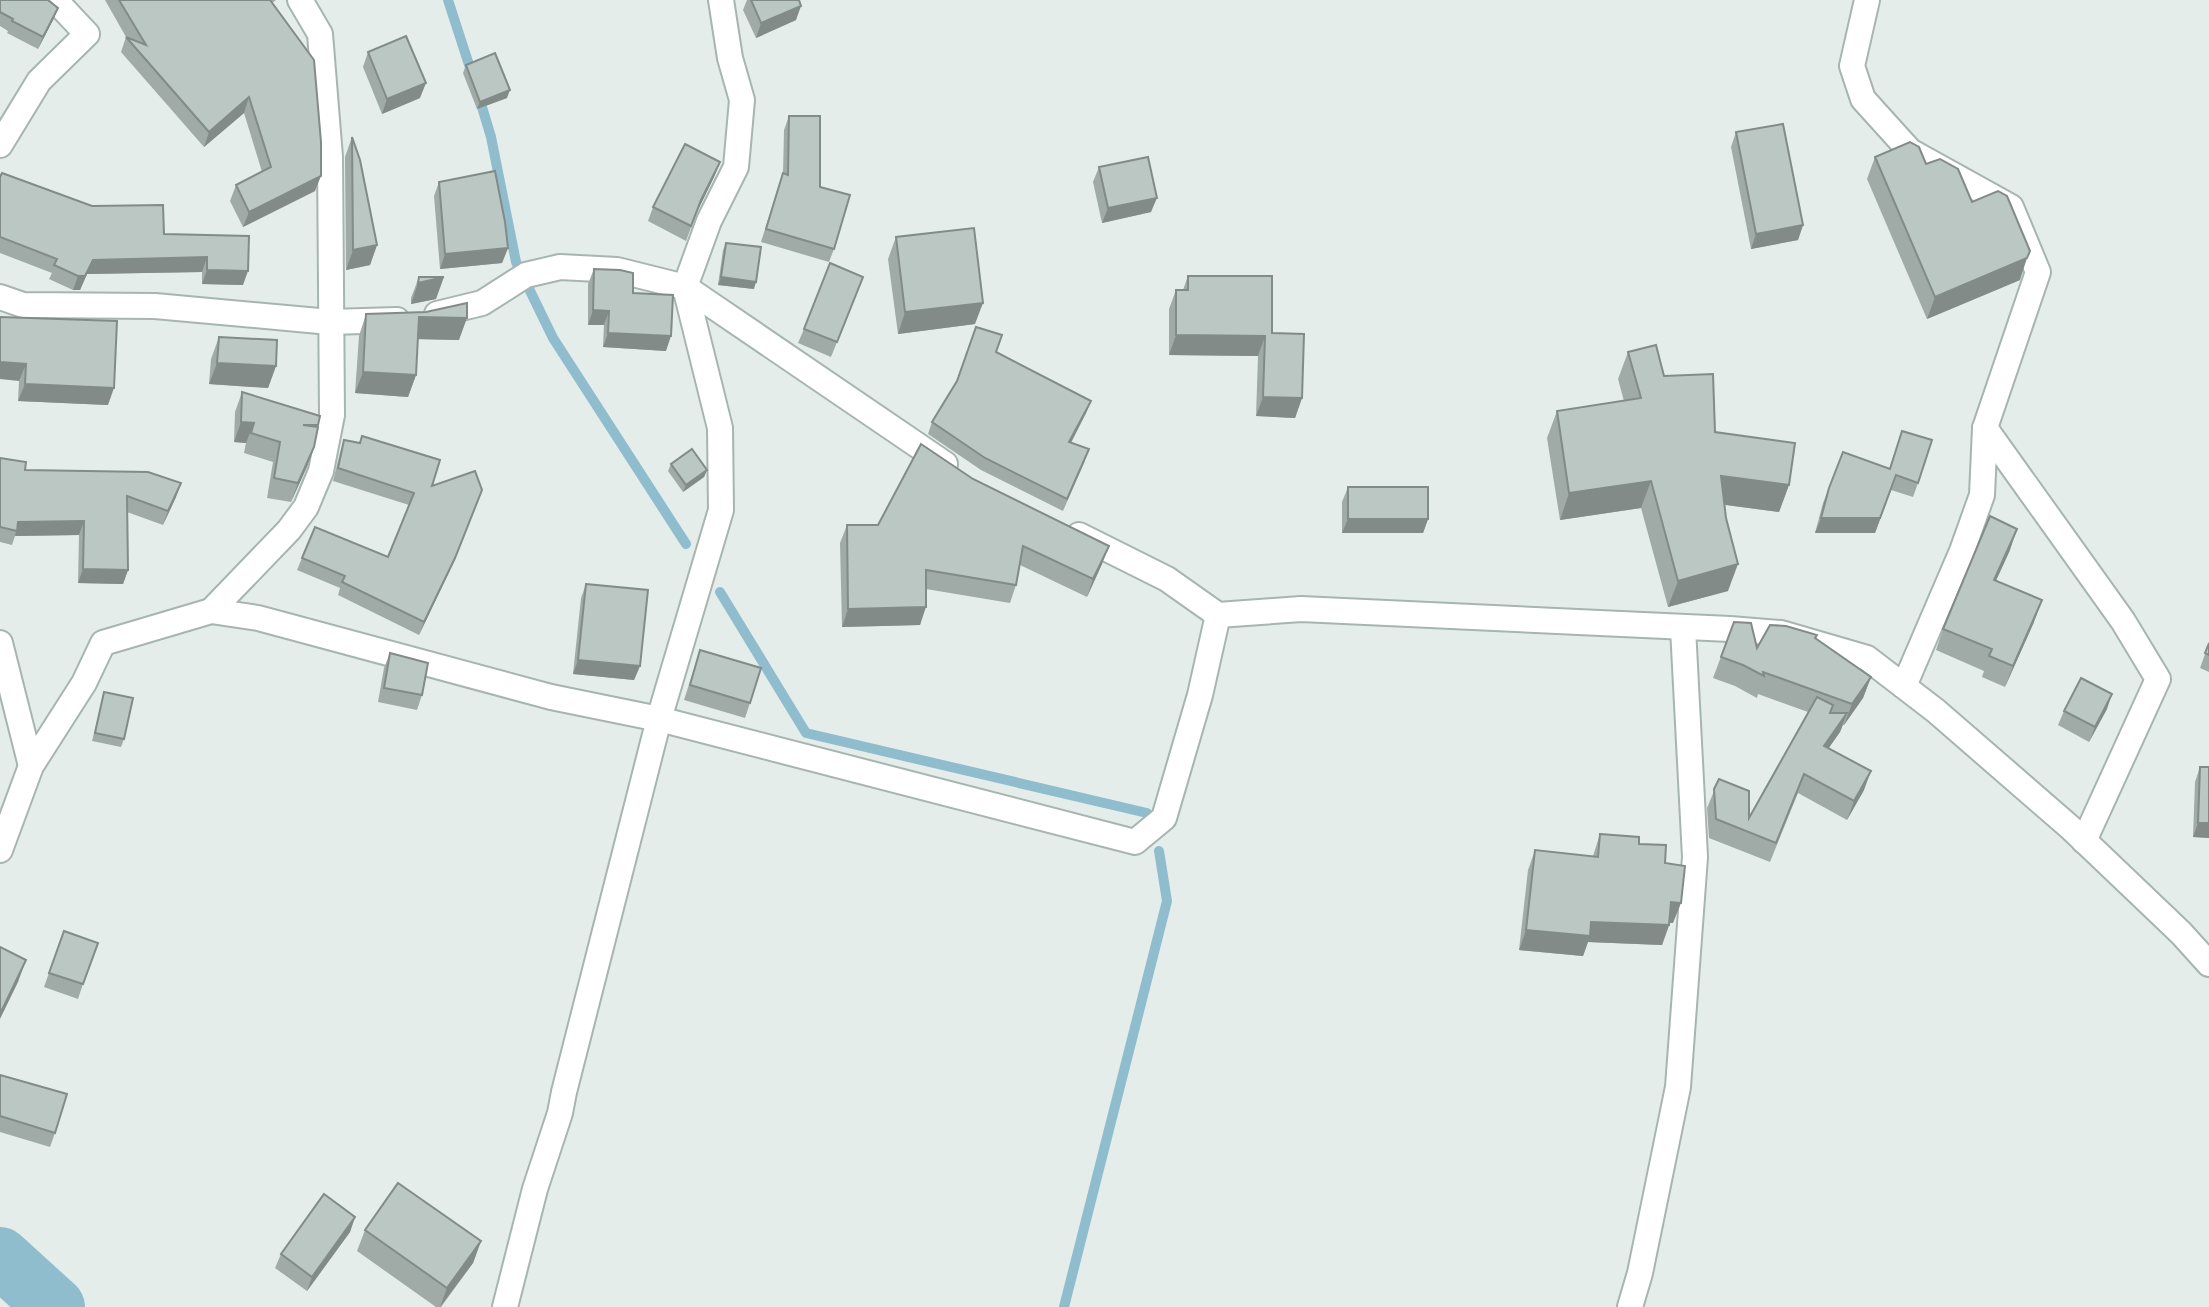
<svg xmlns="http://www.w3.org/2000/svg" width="2209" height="1307" font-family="Jost,sans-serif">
	<rect width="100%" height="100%" fill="#e4edea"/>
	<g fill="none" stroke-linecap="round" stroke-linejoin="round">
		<g stroke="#90bdce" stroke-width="10">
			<path d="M448,0L472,74"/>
			<path d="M479,97L491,137L516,262L553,338L686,544"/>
			<path d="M720,592L806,733L1147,813"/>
			<path d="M1064,1307L1167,901L1159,851"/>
		</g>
		<path stroke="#90bdce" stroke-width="60" d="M0,1257L55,1307"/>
		<g stroke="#a7b5b1" stroke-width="28">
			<g id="street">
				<path d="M1867,0L1852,66L1863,99L1910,151L2011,207L2038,272L1985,428L1982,495L1962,551L1904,686"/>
				<path d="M0,145L39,81L87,34L55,0"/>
				<path d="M0,297L23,305L155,306L330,322L397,320"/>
				<path d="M437,314L482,303L526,275L560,267L617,270L685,287L945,464"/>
				<path d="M1985,428L2123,621L2158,679L2084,841"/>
				<path d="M1079,535L1167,579L1218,615L1301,609L1730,629L1781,633L1867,658L1936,711L2072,829L2181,933L2209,964"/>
				<path d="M211,611L289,530L306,507L321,471L332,415L330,157L320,34L300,0"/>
				<path d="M0,643L31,766"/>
				<path d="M0,850L31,766L84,683L103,643L211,611L258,618L551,697L659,719L1135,842L1164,818L1200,695L1218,615"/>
				<path d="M505,1307L535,1189L560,1113L564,1092L659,719L721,510L720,428L685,287L709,221L736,167L742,100L730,58L721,0"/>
				<path d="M1630,1307L1640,1273L1678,1087L1695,857L1683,628"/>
			</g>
		</g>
		<use href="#street" stroke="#fff" stroke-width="24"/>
	</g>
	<g fill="#a0aba8">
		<path d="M0,0L58,8L53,20L38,49L7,33L8,31L0,26Z"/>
		<path d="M105,0H276L272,3L315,191L243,227L230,201L236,185L262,172L244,113L204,147L121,52L126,37Z"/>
		<path d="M747,0H799L796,20L756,38L743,10Z"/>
		<path d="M368,52L420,98L382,114L363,67Z"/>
		<path d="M466,65L507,98L477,109L463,73Z"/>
		<path d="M789,116L820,187L834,249L829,262L761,242L778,187L783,174L784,130Z"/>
		<path d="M1736,132L1803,225L1798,240L1751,249L1731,147Z"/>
		<path d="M352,137L377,245L370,265L346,270L345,157Z"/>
		<path d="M1875,157L1926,164L1972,202L2020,280L1927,319L1867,179Z"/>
		<path d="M720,162L714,177L696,214L686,241L648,221L653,207Z"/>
		<path d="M1099,167L1151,212L1102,223L1093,182Z"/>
		<path d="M0,177L164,234L249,236L243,285L202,284V272L87,274L80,290H73L49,279L52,273L0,253Z"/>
		<path d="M439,182L508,248L502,263L440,269L434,196Z"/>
		<path d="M896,237L975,324L898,334L888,259Z"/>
		<path d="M726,243L754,289L718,285L723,250Z"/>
		<path d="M594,269L633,293L666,351L603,347L604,325H588V284Z"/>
		<path d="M1188,276L1272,333L1302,398L1295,418L1256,416L1258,356L1169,355V309L1176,290H1183Z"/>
		<path d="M419,277L436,299L411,304V298Z"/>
		<path d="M863,277L831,357L798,343L804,329Z"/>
		<path d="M366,314L459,340L418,339L416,375L408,397L355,393L359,336Z"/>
		<path d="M0,317L108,405L18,401L19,381Z"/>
		<path d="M219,337L276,366L268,388L209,384L211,359Z"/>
		<path d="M996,352L1091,401L1086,413L1071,443L1085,461L1063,511L981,470L928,434L932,422Z"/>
		<path d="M1628,352L1664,376L1715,432L1789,485L1779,512L1725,505L1728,591L1668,607L1641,508L1560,520L1547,438L1557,411L1624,401L1618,379Z"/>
		<path d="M242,392L320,416L314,447L291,502L267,498L273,462L244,453L246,443L234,442L235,412Z"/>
		<path d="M1902,431L1918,483L1913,497L1891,490L1875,533H1815L1823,503L1843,452L1889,469Z"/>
		<path d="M344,440L432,486L450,570L419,635L338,595L340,588L297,570L302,558L388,557L409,505L333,481L340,453Z"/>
		<path d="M0,458L25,470L176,497L163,525L127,512L128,570L123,584L78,583L79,535L15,536L12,545L0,542Z"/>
		<path d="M671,464L707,470L704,477L683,492L668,471Z"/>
		<path d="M973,479L1102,564L1087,597L1020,565L1016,585L1010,603L926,589L920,625L842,627L840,543L847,525H878Z"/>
		<path d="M1348,487L1428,519L1423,533H1342V502Z"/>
		<path d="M2010,550L1996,581L2034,622L2005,687L1982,677L1984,671L1936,650L1943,629Z"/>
		<path d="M586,584L640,666L634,680L573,674L581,598Z"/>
		<path d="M1734,622L1757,648L1817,635L1816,639L1871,677L1863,698L1844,725H1843L1840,732L1828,748L1864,790L1847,820L1798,793L1770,862L1709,838L1707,808L1719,779L1749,818L1808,712L1758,694L1757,698L1735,686L1713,678Z"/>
		<path d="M2209,643V672L2200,668Z"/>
		<path d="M700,650L750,703L745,718L684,700Z"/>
		<path d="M390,653L422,695L417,710L378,702L384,668Z"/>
		<path d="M104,692L124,739L121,747L92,741Z"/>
		<path d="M2107,709L2089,742L2058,725L2064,711Z"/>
		<path d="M2200,767L2209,838L2193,837L2195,782Z"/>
		<path d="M1600,834L1639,844L1665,863L1673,923H1670L1662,945L1588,942L1583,956L1519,950L1528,870L1535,850L1593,856Z"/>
		<path d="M64,931L83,984L78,999L44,987Z"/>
		<path d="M0,1075L55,1133L50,1147L0,1132Z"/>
		<path d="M355,1217L350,1232L307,1291L275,1268L281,1254Z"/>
		<path d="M365,1230L481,1241L473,1263L441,1307H436L357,1251Z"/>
	</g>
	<g fill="#828b88">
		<path d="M801,6L796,20L756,38L761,23Z"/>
		<path d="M58,8L53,20L38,49L43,37Z"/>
		<path d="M426,83L420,98L382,114L387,99Z"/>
		<path d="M510,90L507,98L477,109L480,102Z"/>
		<path d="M249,97L244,113L204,147L209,132Z"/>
		<path d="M720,162L714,177L696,214L701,200Z"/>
		<path d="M321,176L315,191L243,227L249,212Z"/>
		<path d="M1157,198L1151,212L1102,223L1108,208Z"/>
		<path d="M1803,225L1798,240L1751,249L1756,234Z"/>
		<path d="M377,245L370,265L346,270L353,250Z"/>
		<path d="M508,248L502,263L440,269L445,254Z"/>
		<path d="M207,257L202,272L87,274L80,290H73L78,276L93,260Z"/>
		<path d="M2027,258L2020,280L1927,319L1935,297Z"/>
		<path d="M207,270L248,271L243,285L202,284Z"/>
		<path d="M444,277L436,299L411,304L418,283Z"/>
		<path d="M721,277L756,282L754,289L718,285Z"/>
		<path d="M983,303L975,324L898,334L905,312Z"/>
		<path d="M593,310L609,311L604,325H588Z"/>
		<path d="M419,317L467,318L459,340L412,339Z"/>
		<path d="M608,333L671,336L666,351L603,347Z"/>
		<path d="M1176,335L1265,336L1258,356L1169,355Z"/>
		<path d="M0,362L26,364L19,381L0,379Z"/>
		<path d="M217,363L276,366L268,388L209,384Z"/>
		<path d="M363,372L416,375L408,397L355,393Z"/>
		<path d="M25,384L114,388L108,405L18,401Z"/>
		<path d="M1263,397L1302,398L1295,418L1256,416Z"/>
		<path d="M1091,401L1086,413L1065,454L1069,442Z"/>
		<path d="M241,422L254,423L246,443L234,442Z"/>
		<path d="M314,447L307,467L291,502L298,483Z"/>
		<path d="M707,470L704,477L683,492L686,485Z"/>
		<path d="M1721,476L1789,485L1779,512L1712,503Z"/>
		<path d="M1651,481L1641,508L1560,520L1569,493Z"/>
		<path d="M181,483L176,497L163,525L168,511Z"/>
		<path d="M482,490L450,570L419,635L424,622Z"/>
		<path d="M1891,490L1875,533H1815L1821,518Z"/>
		<path d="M1348,519H1428L1423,533H1342Z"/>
		<path d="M84,521L79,535L15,536L18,522Z"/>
		<path d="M2017,529L2010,550L1986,602L1994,580Z"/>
		<path d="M1109,546L1102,564L1087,597L1093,579Z"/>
		<path d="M1738,564L1728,591L1668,607L1678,581Z"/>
		<path d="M83,569L128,570L123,584L78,583Z"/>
		<path d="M2042,600L2034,622L2005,687L2013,666Z"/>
		<path d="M926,607L920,625L842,627L848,609Z"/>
		<path d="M578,660L640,666L634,680L573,674Z"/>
		<path d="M1871,677L1863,698L1844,725L1852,704Z"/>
		<path d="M2112,694L2107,709L2089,742L2095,727Z"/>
		<path d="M1847,713L1840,732L1817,765L1824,746Z"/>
		<path d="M1871,771L1864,790L1847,820L1854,801Z"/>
		<path d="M2198,823H2209V838L2193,837Z"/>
		<path d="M1671,902L1681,903L1673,923L1664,922Z"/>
		<path d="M1591,922L1669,925L1662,945L1588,942L1583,956L1519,950L1526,930Z"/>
		<path d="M26,960L18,982L0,1019V1014Z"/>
		<path d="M355,1217L350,1232L307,1291L312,1277Z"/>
		<path d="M481,1241L473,1263L440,1307L447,1288Z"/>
	</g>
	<g fill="#bac7c3" stroke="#828b88" stroke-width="2">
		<path d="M0,0H48L58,8L43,37L12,21L13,19L0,12Z"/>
		<path d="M119,0H270L314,60L321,142V176L249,212L236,185L271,167L249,97L209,132L126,37L146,45Z"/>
		<path d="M751,0H799L801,6L761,23Z"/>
		<path d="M406,36L426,83L387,99L368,52Z"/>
		<path d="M495,53L510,90L480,102L466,65Z"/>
		<path d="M789,116H820V187L850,195L834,249L766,229L783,173L788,175Z"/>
		<path d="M1783,124L1803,225L1756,234L1736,132Z"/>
		<path d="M352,137L360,160L377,245L353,250Z"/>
		<path d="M1910,142L1919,147L1926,164L1940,159L1958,169L1972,202L1998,191L2007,196L2030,251L2027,258L1935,297L1875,157Z"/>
		<path d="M685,144L720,162L701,200L691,226L653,207Z"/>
		<path d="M1148,157L1157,198L1108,208L1099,167Z"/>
		<path d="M495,171L505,222L508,248L445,254L439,182Z"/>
		<path d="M2,173L92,206L163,205L164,234L249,236L248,271L207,270V257L93,260L85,276H78L54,265L57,259L0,237V177Z"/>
		<path d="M974,228L983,303L905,312L896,237Z"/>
		<path d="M726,243L761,247L756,282L721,277Z"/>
		<path d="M830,263L863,277L837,342L804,329Z"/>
		<path d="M594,269L620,270L633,273V293L673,295L671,336L608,333L609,311L593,310Z"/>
		<path d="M1188,276H1272V333L1304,334L1302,398L1263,397L1265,336L1176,335V290H1188Z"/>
		<path d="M419,277H444L418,283Z"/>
		<path d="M467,303V318L419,317L416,375L363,372L366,314L426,312Z"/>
		<path d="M0,317L117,321L114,388L25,384L26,364L0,362Z"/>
		<path d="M976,327L1002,335L996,352L1091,401L1069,442L1089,449L1067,499L985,458L932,422L957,381Z"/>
		<path d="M219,337L277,340L276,366L217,363Z"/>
		<path d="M1656,345L1664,376L1713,374L1715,432L1795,443L1789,485L1721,476L1726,518L1738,564L1678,581L1651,481L1569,493L1557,411L1641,398L1628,352Z"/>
		<path d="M242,392L320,416L318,425H303L318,427L314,447L298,483L274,478L280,442L251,433L254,423L241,422Z"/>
		<path d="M1902,431L1932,440L1918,483L1896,475L1880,518H1821L1829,488L1843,452L1890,469Z"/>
		<path d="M362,436L440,460L432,486L475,471L482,490L455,558L424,622L342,582L345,576L302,558L315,527L388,557L414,493L338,468L344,440L360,443Z"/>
		<path d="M921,444L973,479L1109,546L1093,579L1023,546L1016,585L926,570V607L848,609L847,525H878Z"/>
		<path d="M692,449L707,470L686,485L671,464Z"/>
		<path d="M0,458L26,462L25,470L148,472L181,483L168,511L127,496L128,570L83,569L84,521L18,522L17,531L0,527Z"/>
		<rect x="1348" y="487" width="80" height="32"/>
		<path d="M1990,516L2017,529L1994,580L2042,600L2013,666L1989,656L1992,649L1943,629Z"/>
		<path d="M586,584L648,590L640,666L578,660Z"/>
		<path d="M1734,622L1751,623L1757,648L1770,625L1786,626L1817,635L1815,638L1871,677L1852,704L1763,672L1764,676L1743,665L1721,657Z"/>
		<path d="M2209,643V655L2205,653Z"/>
		<path d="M700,650L761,668L750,703L690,685Z"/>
		<path d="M390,653L428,663L422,695L384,688Z"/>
		<path d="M2081,678L2112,694L2095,727L2064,711Z"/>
		<path d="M104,692L133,698L124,739L95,733Z"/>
		<path d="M1817,697L1833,705L1830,713H1847L1824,746L1871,771L1854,801L1804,774L1776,843L1716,819L1714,789L1719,779L1749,791V818Z"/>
		<path d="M2200,767H2209V823H2198Z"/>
		<path d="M1600,834L1639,837V844L1666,845L1665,863L1685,866L1681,903L1671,902L1669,925L1591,922L1590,936L1526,930L1535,850L1598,857Z"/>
		<path d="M64,931L98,943L83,984L49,973Z"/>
		<path d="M0,947L26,960L0,1014Z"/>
		<path d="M0,1075L67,1094L55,1133L0,1116Z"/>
		<path d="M398,1183L481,1241L447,1288L365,1230Z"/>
		<path d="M324,1194L355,1217L312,1277L281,1254Z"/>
	</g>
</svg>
